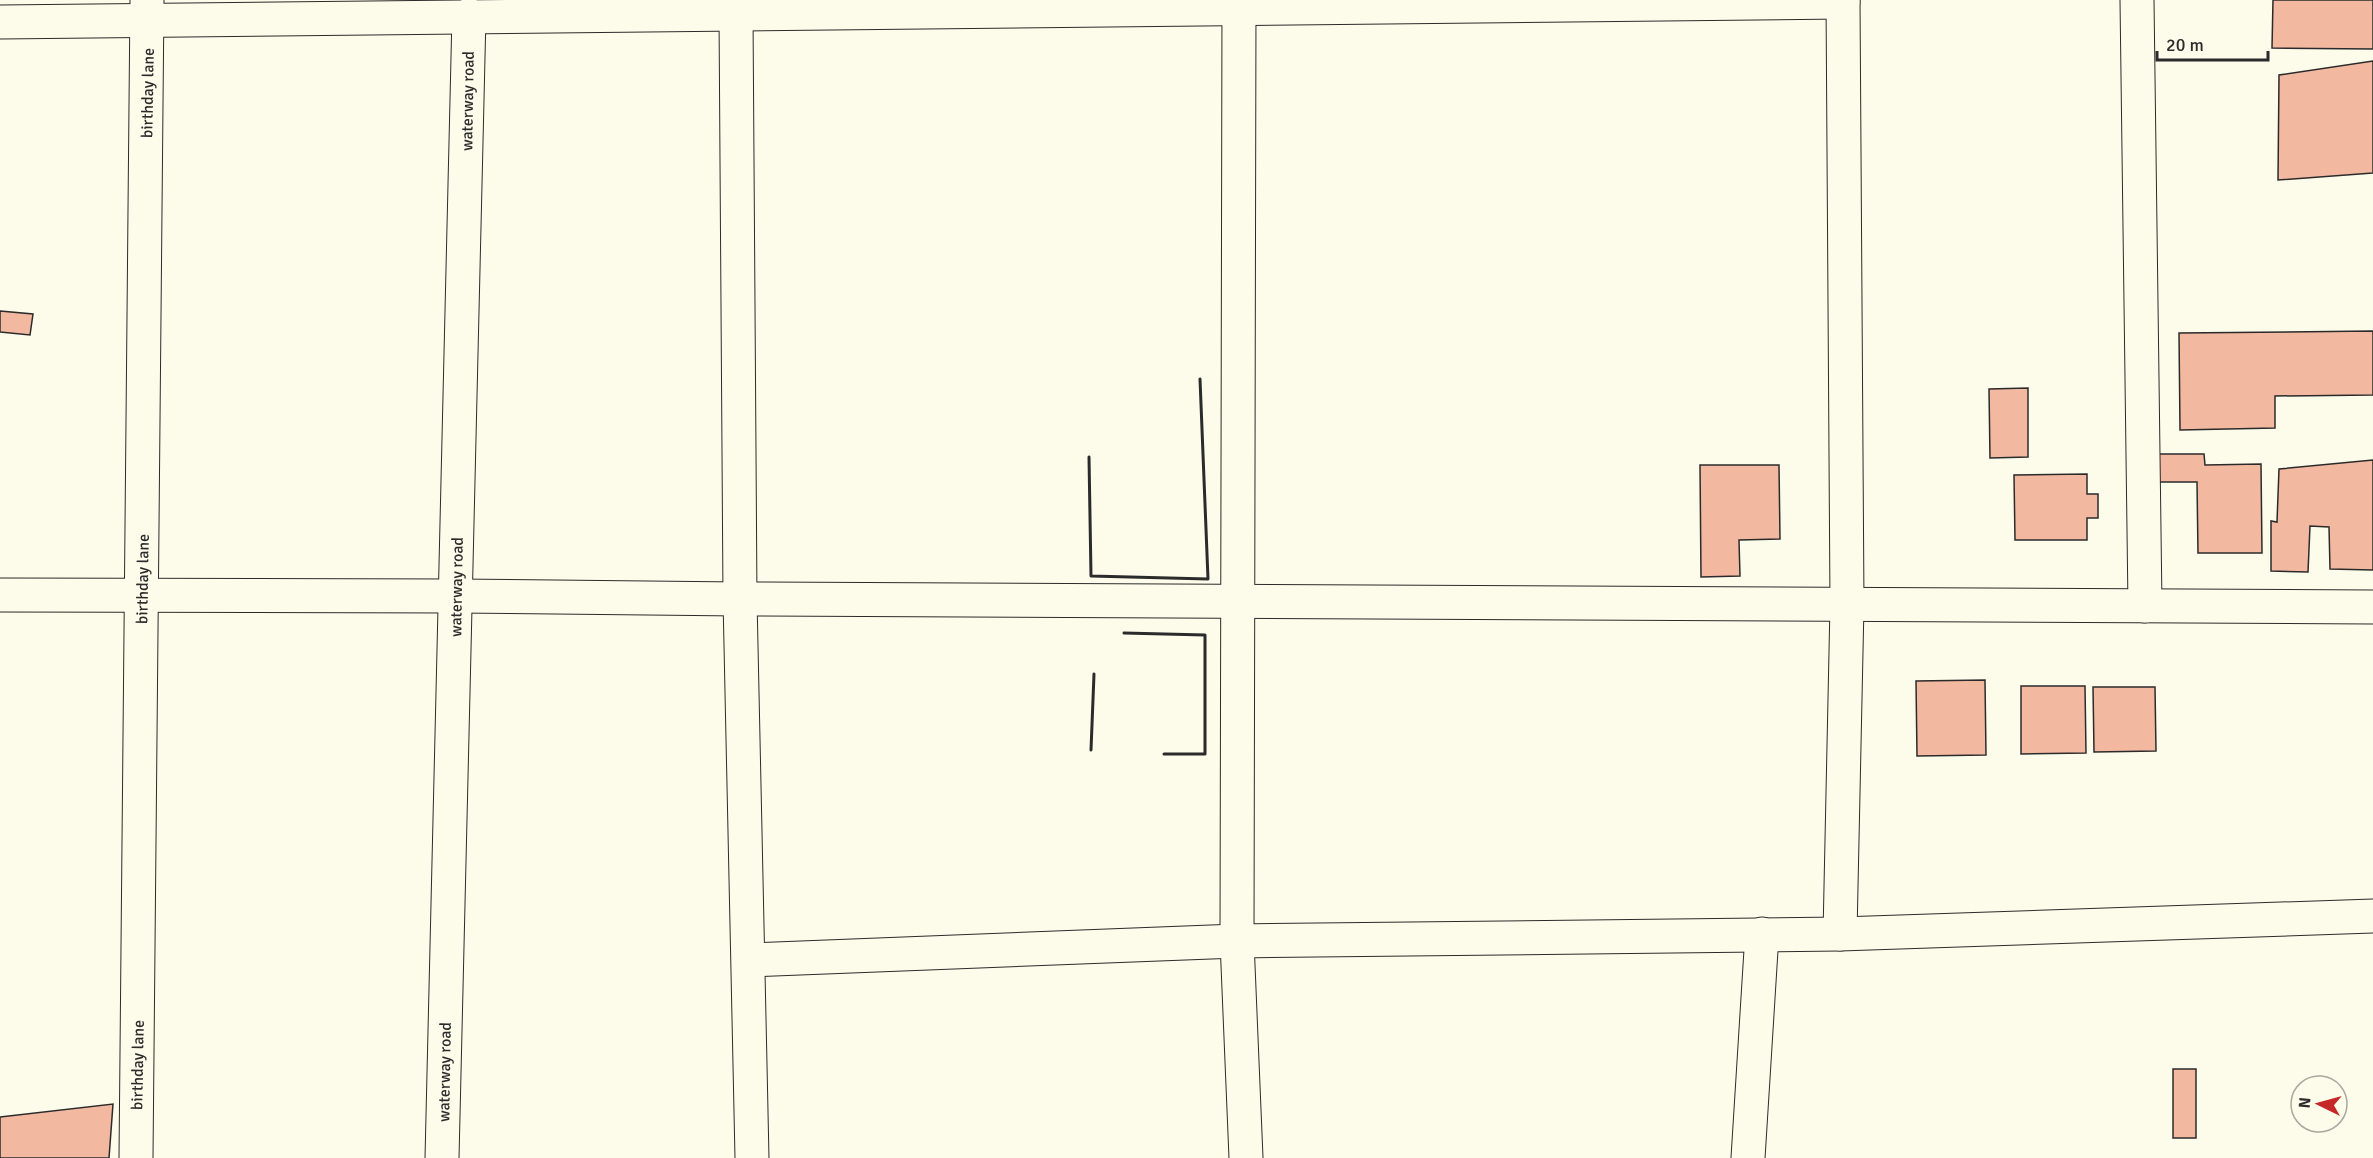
<svg xmlns="http://www.w3.org/2000/svg" width="2373" height="1158" font-family="Signika,sans-serif">
	<rect width="100%" height="100%" fill="#fdfbea"/>
	<g fill="#f2b8a0" stroke="#2b2b2b" stroke-width="1.5">
		<path d="M2273,0H2373V49L2272,48Z"/>
		<path d="M2373,61V173L2278,180L2279,75Z"/>
		<path d="M0,311L33,314L30,335L0,332Z"/>
		<path d="M2373,331V395L2275,396V428L2180,430L2179,333Z"/>
		<path d="M2028,388V457L1990,458L1989,389Z"/>
		<path d="M2157,454H2204L2205,465L2261,464L2262,553H2198L2197,482H2158Z"/>
		<path d="M2373,460V570L2330,569L2329,527L2310,526L2308,572L2271,571V521L2277,522L2279,469Z"/>
		<path d="M1700,465H1779L1780,539L1739,540L1740,576L1701,577Z"/>
		<path d="M2087,474V494H2098V518H2087V540H2015L2014,475Z"/>
		<path d="M1985,680L1986,755L1917,756L1916,681Z"/>
		<path d="M2021,686H2085L2086,753L2021,754Z"/>
		<path d="M2093,687H2155L2156,751L2094,752Z"/>
		<rect x="2173" y="1069" width="23" height="69"/>
		<path d="M113,1104L109,1158H0V1117Z"/>
	</g>
	<g fill="none" stroke-linecap="round" stroke-linejoin="round">
		<g stroke="#2b2b2b" stroke-width="35">
			<g id="minor">
				<path d="M1239,0L1237,941L1246,1158"/>
				<path d="M2137,0L2145,606"/>
				<path d="M736,14L740,599L752,1158"/>
				<path d="M0,22L1843,2"/>
				<path d="M0,595L456,596L740,599L2373,607"/>
				<path d="M1840,934L1847,605L1843,0"/>
				<path d="M749,960L1237,941L1840,934L2373,916"/>
				<path d="M136,1158L147,0"/>
				<path d="M442,1158L469,15"/>
				<path d="M1748,1158L1762,934"/>
			</g>
		</g>
		<use href="#minor" stroke="#fdfbea" stroke-width="33"/>
		<g stroke="#2b2b2b" stroke-width="3">
			<path d="M1089,457L1091,576L1208,579L1200,379"/>
			<path d="M1124,633L1205,635V754H1164"/>
			<path d="M1091,750L1094,674"/>
		</g>
	</g>
	<g text-anchor="middle" stroke-width="4.5" stroke-linejoin="round" paint-order="stroke">
		<g font-size="16" fill="#2b2b2b" stroke="#fdfbea">
			<text transform="translate(147 93) rotate(-89)" y="6">birthday lane</text>
			<text transform="translate(467 101) rotate(-89)" y="6">waterway road</text>
			<text transform="translate(142 579) rotate(-89)" y="6">birthday lane</text>
			<text transform="translate(456 587) rotate(-89)" y="6">waterway road</text>
			<text transform="translate(137 1065) rotate(-89)" y="6">birthday lane</text>
			<text transform="translate(444 1072) rotate(-89)" y="6">waterway road</text>
		</g>
	</g>
	<g transform="translate(2319 1104) rotate(275)"><circle r="28" fill="#fdfbea" stroke="#a9a89e" stroke-width="1.5"/>
	<path d="M0-4.5L10 22L0 15L-10 22Z" fill="#c62828"/>
	<text y="-9" font-size="16" font-weight="bold" text-anchor="middle" fill="#2b2b2b">N</text>
	</g>
	<path d="M2157 51v9h111v-9" fill="none" stroke="#2b2b2b" stroke-width="3"/>
	<text x="2166" y="51" font-size="18" fill="#2b2b2b" stroke="#fdfbea" stroke-width="4.5" paint-order="stroke">20 m</text>
</svg>
